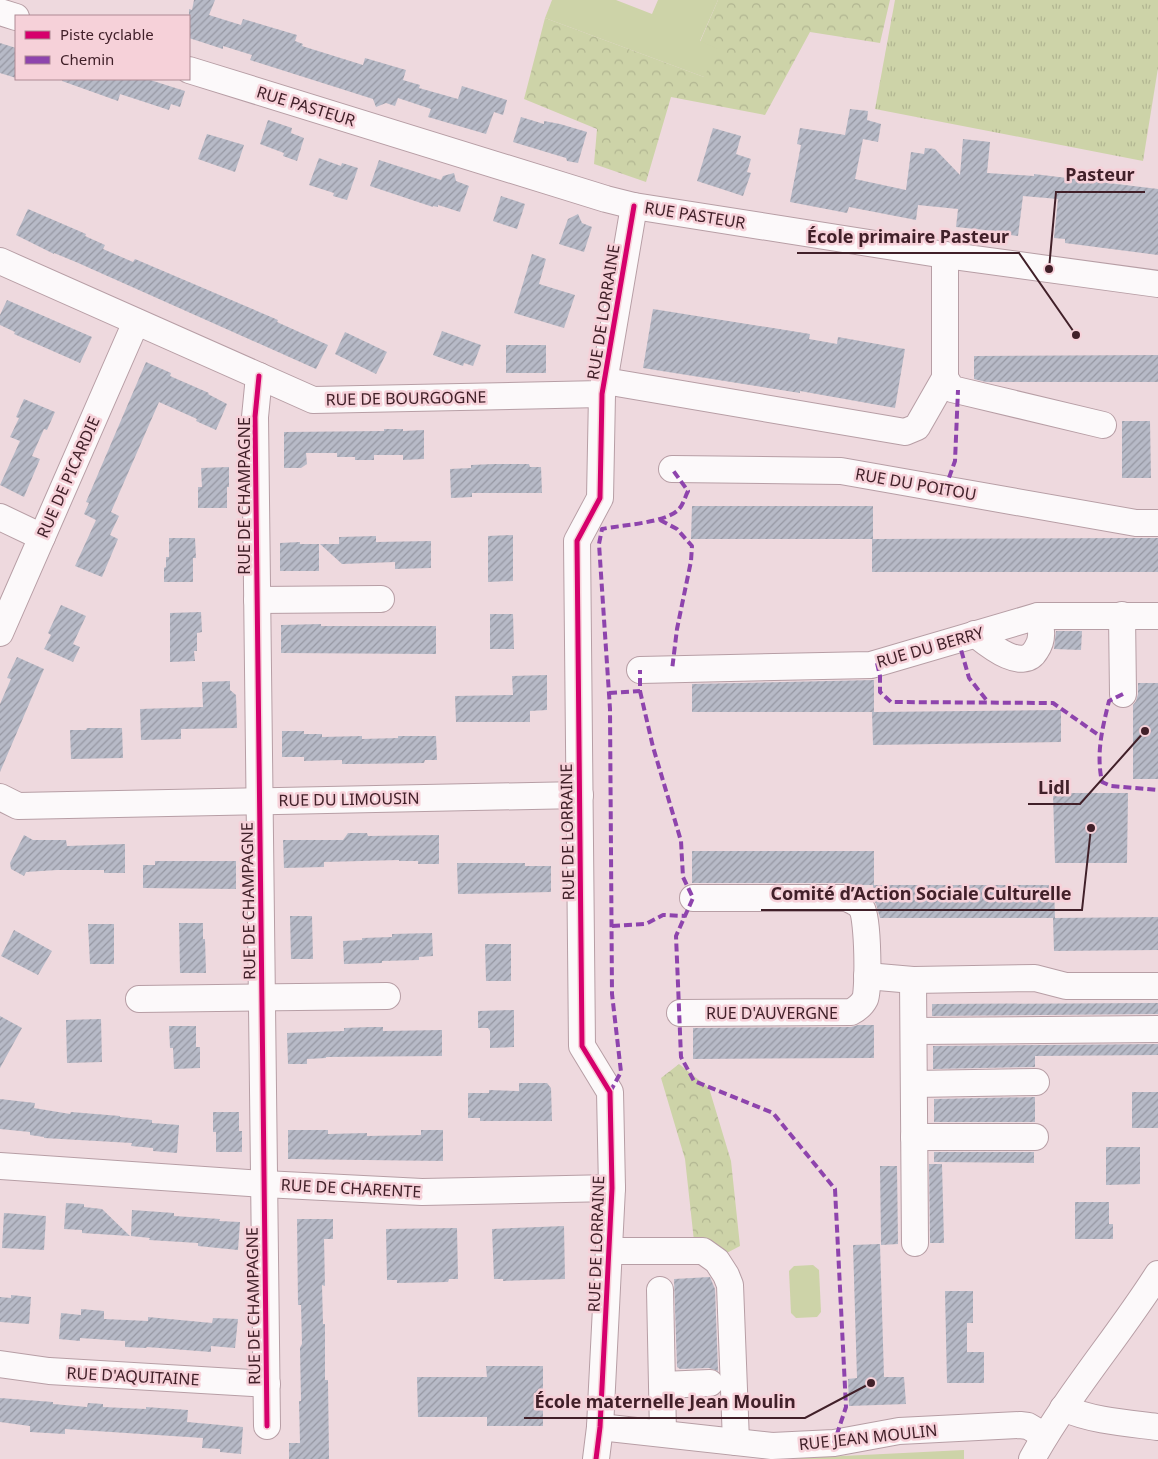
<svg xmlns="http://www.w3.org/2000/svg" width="1158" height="1459" font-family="'Noto Sans',sans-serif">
	<defs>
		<pattern id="grass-tufts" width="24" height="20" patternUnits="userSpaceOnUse" patternTransform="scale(1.25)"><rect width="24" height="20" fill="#cdd3a8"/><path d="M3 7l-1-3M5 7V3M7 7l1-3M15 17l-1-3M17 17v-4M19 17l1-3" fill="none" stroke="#b1b591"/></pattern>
		<pattern id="forest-crowns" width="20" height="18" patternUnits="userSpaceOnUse" patternTransform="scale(1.25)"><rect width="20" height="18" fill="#cdd3a8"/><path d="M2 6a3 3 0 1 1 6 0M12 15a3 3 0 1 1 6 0" fill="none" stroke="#b1b591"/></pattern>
		<pattern id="building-hatch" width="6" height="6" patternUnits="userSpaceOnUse" patternTransform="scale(1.25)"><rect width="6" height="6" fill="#b7bac7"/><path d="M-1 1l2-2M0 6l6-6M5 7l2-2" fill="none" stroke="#9697a2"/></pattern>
	</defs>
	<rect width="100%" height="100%" fill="#eed9de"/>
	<path fill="url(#grass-tufts)" d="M895,0H1158V68L1143,161L875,109Z"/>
	<g fill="url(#forest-crowns)">
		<path d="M718,0H890L880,43L810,32L765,115L671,97L646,182L594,164L597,129L524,99L545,18L704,77L700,42Z"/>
		<path d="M679,1064L709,1088L731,1161L740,1246L721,1256L694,1241L685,1159L661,1078Z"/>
	</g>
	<g fill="#cdd3a8">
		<path d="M552,0H616L652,14L658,0H718L700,41L718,49L704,77L545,18Z"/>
		<path d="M813,1265L819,1270L821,1312L817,1317L796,1318L791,1313L789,1271L794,1266Z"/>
		<path d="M964,1450V1459H782Z"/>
	</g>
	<g fill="url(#building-hatch)">
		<path d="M194,0H215L209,15L241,25L243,19L297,35L295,41L303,44L302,46L363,65L365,58L406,70L403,80L420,85L419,88L458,99L462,86L507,100L503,115L494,112L486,134L428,117L431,109L398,98L395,106L386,103L376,107L373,99L250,60L252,55L223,46V49L189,38V9L192,10Z"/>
		<path d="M0,43L16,48V78L0,73Z"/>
		<path d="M63,79H147L185,91L180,107L171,104L169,110L120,94L118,101L62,81Z"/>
		<path d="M850,109L868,111L867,120L881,124L878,142L863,139L855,179L906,190L911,152L924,154L925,148L935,149L960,175L963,139L990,142L987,173L1034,176V174L1158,189V255L1065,243V239L1054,238L1058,199L1023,196L1018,236L995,233V231L956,227L958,209L918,205L916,220L849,207L847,213L790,202L801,145L797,144L800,128L845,135Z"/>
		<path d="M521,117L544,124V121L560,124L587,132L578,163L567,161L566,158L513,142Z"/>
		<path d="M268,120L292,128L291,133L304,138L297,161L283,156L284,153L260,144Z"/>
		<path d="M713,128L741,136L736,154L751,159L747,172L751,173L743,196L697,181Z"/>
		<path d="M207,134L244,145L235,172L198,159Z"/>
		<path d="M319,158L341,166L342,163L358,168L347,200L333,196L334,193L309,185Z"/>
		<path d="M379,160L441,180L443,176L454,173L456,181L469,186L460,212L438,205V207L433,206V207L370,186Z"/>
		<path d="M501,196L525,204L517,229L493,221Z"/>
		<path d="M28,209L86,234L85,236L105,245L103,249L133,262L135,259L278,320L277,322L328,345L316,369L76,262L54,253V254L16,235Z"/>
		<path d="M578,214L582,223L592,227L584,252L559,244L568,219Z"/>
		<path d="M532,254L546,259L539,284L575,295L564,328L514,313Z"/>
		<path d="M7,300L92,337L80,363L14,334L15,332L0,325V315Z"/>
		<path d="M653,309L810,334L809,339L837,344L838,337L905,349L895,408L800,391V393L643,368Z"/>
		<path d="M442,331L481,345L473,366L464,363L463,366L433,355Z"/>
		<path d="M345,332L387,352L376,374L335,354Z"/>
		<rect x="506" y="345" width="40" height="28"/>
		<path d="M1158,355V382H986L974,379V356Z"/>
		<path d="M146,362L171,373L170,376L209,393L208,394L227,404L216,430L196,421L197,419L159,402L111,512L119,516L110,535L118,539L102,577L75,566L96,520L84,514L89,503L86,502Z"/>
		<path d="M24,399L55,412L47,430L44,429L32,456L40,459L24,497L0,485L20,441L10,437L19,418L16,417Z"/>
		<path d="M1122,421H1150L1151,478H1122Z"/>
		<path d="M384,429H403V431L424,430V459L403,460V455H374V460H355V457H337V453H306L307,464L301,468H284V432L384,431Z"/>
		<path d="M494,464H529L530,467H541L542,493H472V497L451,498L450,469L471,468V465Z"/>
		<path d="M229,467V487H227V508H198V487H202L201,468Z"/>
		<path d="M692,506H873V539H691Z"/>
		<path d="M513,535V581L488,582V536Z"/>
		<path d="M376,536V542L431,541V568L395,569V562L342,564L320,544H339V537Z"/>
		<path d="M169,538H195L196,558H193V582H164V568L166,567V557H169Z"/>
		<path d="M1134,538H1158V572H872V539Z"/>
		<path d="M300,542V544H319V571H280V543Z"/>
		<path d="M61,605L86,616L73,644L80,647L73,662L44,649L51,635L48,633Z"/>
		<path d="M201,612L202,632L197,633V651H194L195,661L170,662V613Z"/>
		<path d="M490,614H513L514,649H490Z"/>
		<path d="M321,624V626H436V654L281,653V625Z"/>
		<path d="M1056,631H1082L1081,650L1054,649Z"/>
		<path d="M17,657L44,669L0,772V704L11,679L7,678Z"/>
		<path d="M547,675V710L530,711V722H456L455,696L513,695L512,676Z"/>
		<path d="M874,680V712L1061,710V742L873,745L872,712H692V684Z"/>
		<path d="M230,681V690L236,695L237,728L181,729V739L141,740L140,709L203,707L202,682Z"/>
		<path d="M1138,683H1158V779H1133V705L1136,701L1138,694Z"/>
		<path d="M87,728H122L123,758L71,759L70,730H86Z"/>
		<path d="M282,731H304V734H322V737L362,736V739L398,738V736H436L437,760H425L424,763L354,764H342V760L304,761V757H282Z"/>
		<path d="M1053,793H1128L1127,863H1055Z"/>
		<path d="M348,833H367L368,836L439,835V864H418V861H399V860L324,862V867L284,868L283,840H343Z"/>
		<path d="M24,835L33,840H66L67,846L125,844V873H104V870H57L26,872L24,876L11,869L10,863Z"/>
		<path d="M692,851H874V885H854L847,883H692Z"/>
		<path d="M155,861H236V889L143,888V865H155Z"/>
		<path d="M457,863H525V866H551V892L458,894Z"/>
		<path d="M873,885H1054L1055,918L1158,917V950L1054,951L1053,918H880L876,904L873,898Z"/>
		<path d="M290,916H312L313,959H291Z"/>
		<path d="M179,923H203V939H205L206,973H180Z"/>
		<path d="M88,924H114V964H90Z"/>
		<path d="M14,930L52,951L38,975L1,956Z"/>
		<path d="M432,933L433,956L419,957V960L382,961V963L344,964L343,941L362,940V938L392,937V934Z"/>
		<path d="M485,944H511V981H486Z"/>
		<path d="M1158,1003V1014L932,1016V1004Z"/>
		<path d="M514,1010V1047L490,1048V1031L488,1028H478V1011Z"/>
		<path d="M0,1016L22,1028L0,1068Z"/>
		<path d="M101,1019L102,1062L67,1063L66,1020Z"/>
		<path d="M858,1025H874V1058L693,1059V1028L851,1027Z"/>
		<path d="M169,1026H196V1047H200V1068L174,1069L173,1048H170Z"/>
		<path d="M370,1027H383V1031L442,1030V1056L326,1057V1058L307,1059V1064H288L287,1033L344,1031V1028Z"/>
		<path d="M1158,1044V1055L1035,1056V1067L933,1069V1046Z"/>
		<path d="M519,1083H547L551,1088L552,1121H480V1118H468V1093H489V1090L519,1091Z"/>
		<rect x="1132" y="1092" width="26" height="36"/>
		<path d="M1035,1097V1122H934V1099Z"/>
		<path d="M0,1099L35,1103L34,1108L70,1114L71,1112L120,1116V1117L152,1120V1123L179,1125L177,1153L153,1151V1148L131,1146L132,1143L44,1138V1137L30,1135V1132L0,1129Z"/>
		<path d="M213,1112H239V1131H242V1152H216V1132H213Z"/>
		<path d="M288,1130H328V1134L367,1133V1136L421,1135V1130H443V1161L288,1159Z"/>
		<path d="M1106,1147H1140V1184L1106,1185Z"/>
		<path d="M934,1152H1034V1163L934,1162Z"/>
		<path d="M929,1164H942L944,1243H930Z"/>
		<path d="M880,1166H897L898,1244L881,1245Z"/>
		<path d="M1075,1202H1109V1224H1113V1239H1075Z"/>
		<path d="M66,1203L84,1204V1207L102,1209L130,1236L82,1233V1230L64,1229Z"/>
		<path d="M132,1210L174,1213V1216L220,1219L219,1221L240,1222L238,1250L198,1246V1243L149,1240L150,1238L131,1236Z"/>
		<path d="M4,1213L46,1216L44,1250L2,1248Z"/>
		<path d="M297,1219H333V1239H324L325,1286L322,1285L323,1324H325V1380H328L329,1459H289V1443H300L299,1401H301L300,1348L302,1344L301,1305H298Z"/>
		<path d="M564,1226L565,1279L503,1281V1279H494L492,1229Z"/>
		<path d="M457,1228L458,1279H449L448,1282L397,1283V1280H387L386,1229Z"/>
		<path d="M880,1244L884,1377H904L906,1404L849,1406L848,1379L857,1378L853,1245Z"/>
		<path d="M710,1277L715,1289L718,1371L709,1368L680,1369L677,1367L674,1279Z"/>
		<path d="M945,1291H973V1323H967V1352H984V1383H947Z"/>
		<path d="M11,1295L31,1297L29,1324L0,1322V1297L11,1298Z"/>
		<path d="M81,1309L104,1311V1319L148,1321V1317L212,1323L213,1318L238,1319L235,1348L211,1346V1352L147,1347L146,1348L125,1347V1341L80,1338V1341L59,1339L61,1313L81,1315Z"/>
		<path d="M486,1366H543V1426H487V1417H418L417,1377H487Z"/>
		<path d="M0,1398L53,1402V1404L87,1407L88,1403L103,1404V1407L146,1409V1407L188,1410L187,1422L243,1427L241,1454L220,1452V1449L202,1448L203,1438L65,1429V1434L30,1432V1426L0,1422Z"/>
	</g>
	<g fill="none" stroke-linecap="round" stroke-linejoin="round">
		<g stroke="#b79ea5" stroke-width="28">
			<g id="minor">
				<path d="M0,12L16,17"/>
				<path d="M189,70L606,199L634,206L945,255L1158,284"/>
				<path d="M945,255V378L952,389L1103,425"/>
				<path d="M0,261L313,400L602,394"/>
				<path d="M259,376L255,417L267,1426"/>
				<path d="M605,381L905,432L917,427L945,378"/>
				<path d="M672,469L841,471L1136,523H1158"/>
				<path d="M0,517L42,537"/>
				<path d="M257,600L381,599"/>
				<path d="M1122,615L1123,694"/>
				<path d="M0,633L136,322"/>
				<path d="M975,634C989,645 1023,673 1036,650C1044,639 1041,628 1038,616"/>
				<path d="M640,670L871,665L1038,616H1158"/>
				<path d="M0,797L18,806L580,795"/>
				<path d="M867,976L913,980L1035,978L1066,986H1158"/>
				<path d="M913,980L915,1243"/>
				<path d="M139,999L387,996"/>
				<path d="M680,1013L851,1012C857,1009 862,1005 865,999C869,989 868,919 862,909C859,903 852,901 847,898H693"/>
				<path d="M914,1031L1158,1029"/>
				<path d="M914,1084L1036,1082"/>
				<path d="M914,1137H1035"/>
				<path d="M0,1166L264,1184L422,1192L612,1188"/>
				<path d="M610,1251H703L717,1261L726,1275L730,1285L736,1442"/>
				<path d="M660,1290L663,1433"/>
				<path d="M0,1364L49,1371L267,1384"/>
				<path d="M662,1385L710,1383"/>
				<path d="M1063,1408C1093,1421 1126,1423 1158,1427"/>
				<path d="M600,1427L772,1446L834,1443L899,1431L1020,1425L1028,1426L1045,1436"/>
				<path d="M596,1459L600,1427L612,1188L610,1092L582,1046L577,541L600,498L602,394L634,206"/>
				<path d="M1032,1459C1068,1394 1118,1337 1158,1274"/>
			</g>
		</g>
		<use href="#minor" stroke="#fcf9fa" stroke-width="26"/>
		<g stroke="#8e44ad" stroke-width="4" stroke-dasharray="8 4" stroke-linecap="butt">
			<path d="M945,489L955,461L958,390"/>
			<path d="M660,520L677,529L692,546L691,561L677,629L672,670"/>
			<path d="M958,639L969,678L988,702"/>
			<path d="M877,663L880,676V692L891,702L1053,703L1100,736"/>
			<path d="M640,691L653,747L681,841L683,877L693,898L676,936L681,1057L694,1081L773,1113L835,1189L846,1407L834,1443"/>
			<path d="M609,693L640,691V670"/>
			<path d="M1123,694L1109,701C1102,730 1096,753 1102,782L1111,786L1158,790"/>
			<path d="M612,926L646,924L663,915L685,916"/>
			<path d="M610,1092L621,1072L612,994L610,709L599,544L602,529C621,525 667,523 679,509C683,505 685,497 688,491L672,469"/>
		</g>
		<g stroke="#f6d1d9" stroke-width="8">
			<g id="cycleway">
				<path d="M259,376L255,417L267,1426"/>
				<path d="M596,1459L600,1427L612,1188L610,1092L582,1046L577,541L600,498L602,394L634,206"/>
			</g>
		</g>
		<use href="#cycleway" stroke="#d6006c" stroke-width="5"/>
	</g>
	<g text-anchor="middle" stroke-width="5" stroke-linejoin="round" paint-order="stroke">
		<g font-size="16" fill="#412029" stroke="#f6d1d9">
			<text transform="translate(306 106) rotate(17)" y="6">RUE PASTEUR</text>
			<text transform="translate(695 215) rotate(9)" y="6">RUE PASTEUR</text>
			<text transform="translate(603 312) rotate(-81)" y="6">RUE DE LORRAINE</text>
			<text transform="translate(406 398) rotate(-1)" y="6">RUE DE BOURGOGNE</text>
			<text transform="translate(68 477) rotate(-66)" y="6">RUE DE PICARDIE</text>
			<text transform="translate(916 484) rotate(10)" y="6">RUE DU POITOU</text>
			<text transform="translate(244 496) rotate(-90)" y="6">RUE DE CHAMPAGNE</text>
			<text transform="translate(930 647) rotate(-16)" y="6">RUE DU BERRY</text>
			<text transform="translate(349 799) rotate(-1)" y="6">RUE DU LIMOUSIN</text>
			<text transform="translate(567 832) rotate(-91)" y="6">RUE DE LORRAINE</text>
			<text transform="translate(248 901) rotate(-91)" y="6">RUE DE CHAMPAGNE</text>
			<text x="772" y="1019">RUE D'AUVERGNE</text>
			<text transform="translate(351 1188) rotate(3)" y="6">RUE DE CHARENTE</text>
			<text transform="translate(596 1244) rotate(-88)" y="6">RUE DE LORRAINE</text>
			<text transform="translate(253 1306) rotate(-91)" y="6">RUE DE CHAMPAGNE</text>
			<text transform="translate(133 1376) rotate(3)" y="6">RUE D'AQUITAINE</text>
			<text transform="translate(868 1437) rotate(-6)" y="6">RUE JEAN MOULIN</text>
		</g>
	</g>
	<path fill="none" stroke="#412029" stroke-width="2" d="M1049 269L1056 192H1145M1076 335L1019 253H797M1145 731L1080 804H1028M1091 828L1082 910H761M871 1383L805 1418H524"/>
	<g fill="#412029" stroke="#f6d1d9" stroke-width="2">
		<circle cx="1049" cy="269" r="5"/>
		<circle cx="1076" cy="335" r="5"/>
		<circle cx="1145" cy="731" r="5"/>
		<circle cx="1091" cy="828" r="5"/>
		<circle cx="871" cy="1383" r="5"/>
	</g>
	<g font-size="18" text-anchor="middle" font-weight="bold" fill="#412029" stroke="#f6d1d9" stroke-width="5" stroke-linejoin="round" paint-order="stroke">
		<text x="1100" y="181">Pasteur</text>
		<text x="908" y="243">École primaire Pasteur</text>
		<text x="1054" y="794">Lidl</text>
		<text x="921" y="900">Comité d’Action Sociale Culturelle</text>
		<text x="665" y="1408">École maternelle Jean Moulin</text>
	</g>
	<rect x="15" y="15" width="175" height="65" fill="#f6d1d9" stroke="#ae8a93"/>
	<rect x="25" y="31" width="25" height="8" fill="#d6006c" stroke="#ae8a93"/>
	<text x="60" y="40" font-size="15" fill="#412029">Piste cyclable</text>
	<rect x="25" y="56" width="25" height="8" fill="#8e44ad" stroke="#ae8a93"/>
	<text x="60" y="65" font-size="15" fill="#412029">Chemin</text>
</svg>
